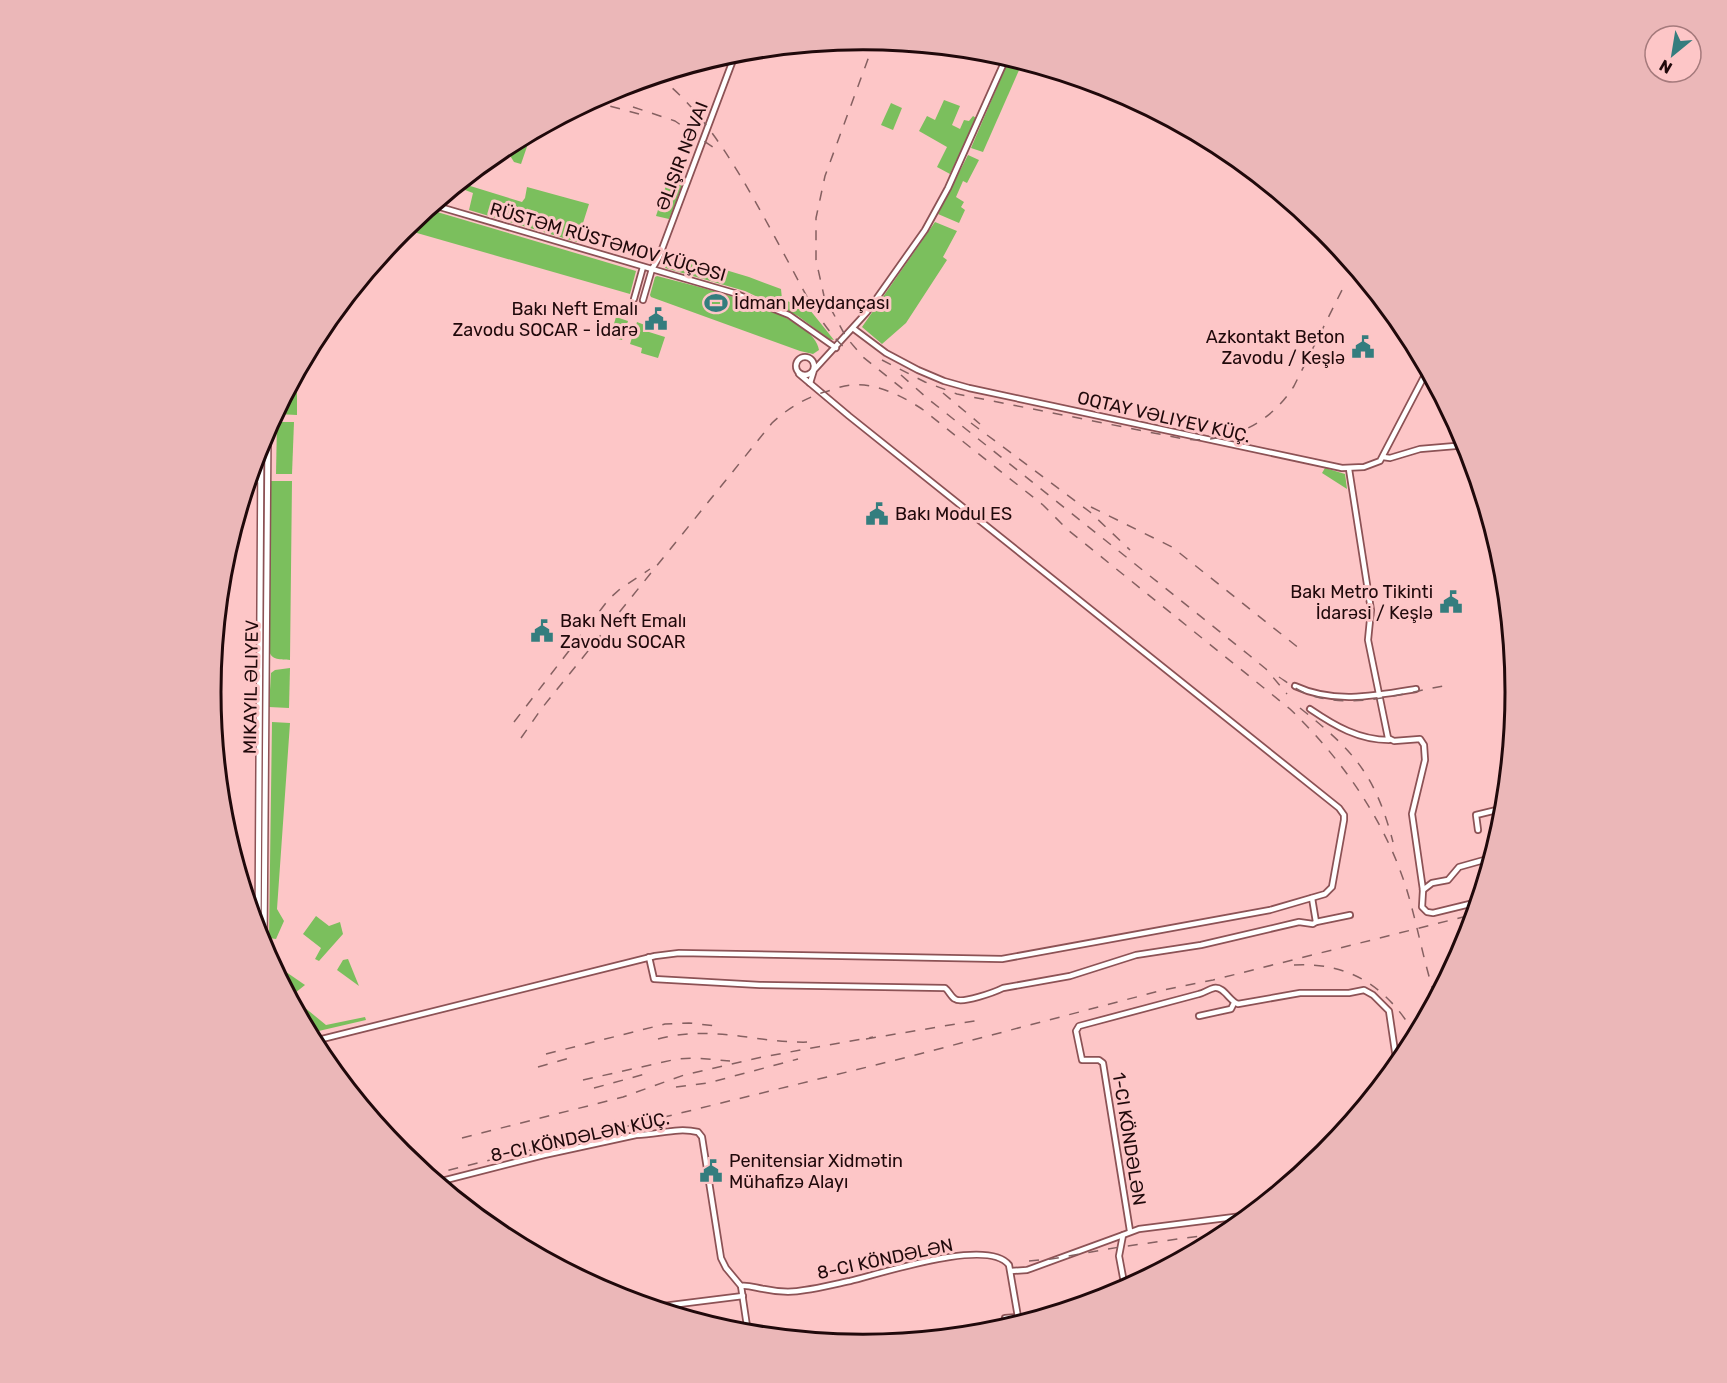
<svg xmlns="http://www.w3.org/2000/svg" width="1727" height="1383" font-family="Rubik,sans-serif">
	<rect width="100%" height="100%" fill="#fdc6c7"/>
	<g fill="#7bbf5d">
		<path d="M1010,57L1023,61L983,152L971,148Z"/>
		<path d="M944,100L960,106L952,125L960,129L964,120L969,121L973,116L976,118L950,174L937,167L947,147L919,131L927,116L935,120Z"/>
		<path d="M891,103L902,108L893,130L881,125Z"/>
		<path d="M532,132L521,164L514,162L507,151L509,145Z"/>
		<path d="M968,155L979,160L967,183L963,181L956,197L964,202L961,207L965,210L959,223L938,214Z"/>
		<path d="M670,173L685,180L669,219L656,216Z"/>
		<path d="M467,185L522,202L525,198L527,187L589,204L577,242L469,210L473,193L465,190Z"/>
		<path d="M427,209L636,271L630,294L403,229Z"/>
		<path d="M935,222L957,231L943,257L947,260L906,323L882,344L862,327Z"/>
		<path d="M669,253L749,277L781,289L782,299L810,310L834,340L829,339L798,316L745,291L665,268Z"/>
		<path d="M657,276C690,285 814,312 819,350L813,354L800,351L651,297L650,295L655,277Z"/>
		<path d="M616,317L628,321L622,340L610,337Z"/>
		<path d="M637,322L650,327L649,332L665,337L658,358L641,353L642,348L630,344Z"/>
		<path d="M297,374V415L277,414V412Z"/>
		<path d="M277,422H294L292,474H276Z"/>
		<path d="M1325,468L1345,474L1347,489L1322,473Z"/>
		<path d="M271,481H292L290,660C281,659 271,661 269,650Z"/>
		<path d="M290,668L289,708L269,707L271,673L275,670Z"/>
		<path d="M272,722L290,723L277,909L284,921L276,939L269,938Z"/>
		<path d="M316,916L329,926L340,922L343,934L319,961L315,959L321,948L303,934Z"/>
		<path d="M348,959L359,986L337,970L343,960Z"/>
		<path d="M273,963L305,985L290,997Z"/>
		<path d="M304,1007L326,1025L365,1017L366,1020L310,1033L298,1011Z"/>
	</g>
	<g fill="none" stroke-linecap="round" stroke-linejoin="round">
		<g stroke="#8c5255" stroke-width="8">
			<g id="minor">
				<path d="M433,205L734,293L789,315L836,348"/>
				<path d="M634,299L643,267"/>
				<path d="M643,300L652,269L659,257L736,52"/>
				<path d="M854,329L886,353L918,370L944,381L969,388L1342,468L1364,467L1380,461L1428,369"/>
				<circle cx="805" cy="366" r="9"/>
				<path d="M810,383L814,370L867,312L925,230L948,188L1007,56"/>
				<path d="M1383,457L1390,458L1420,449L1467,445"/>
				<path d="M1349,469L1371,610L1368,640L1388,738L1394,741L1420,739L1424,745L1425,760L1412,814L1423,890L1422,907L1427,912L1433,913L1478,902"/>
				<path d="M249,480H260"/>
				<path d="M1295,686C1334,704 1374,696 1416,689"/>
				<path d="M1310,709C1335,726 1359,740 1389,740"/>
				<path d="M1478,830L1476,815L1505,808"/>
				<path d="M1423,890L1432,883L1448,880L1459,867L1491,858"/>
				<path d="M1316,922L1350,915"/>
				<path d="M649,957L654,979L760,985L945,988C949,991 951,997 955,999C962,1004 995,992 1003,988L1070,976L1136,955L1201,945L1299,922L1313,924L1316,922L1312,898"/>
				<path d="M1199,1016L1231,1009L1234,1003"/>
				<path d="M314,1041L655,956L679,953L1002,959L1270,910L1325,894L1332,887L1344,820V815L1339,808L849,416L799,374"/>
				<path d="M438,1182L544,1155L636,1135C658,1135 676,1127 698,1132L702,1137L721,1258L726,1268L741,1286L748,1333"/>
				<path d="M1130,1231L1103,1063L1099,1060H1082L1076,1031L1079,1026L1199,994C1204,993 1209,989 1214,988C1224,986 1229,1001 1238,1004L1300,993H1349L1364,990L1373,995L1389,1011L1397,1065"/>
				<path d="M1011,1271L1027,1270L1123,1235"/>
				<path d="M741,1286C749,1285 756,1288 764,1289C778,1292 791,1293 805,1290C820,1288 835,1284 850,1281C880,1274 988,1237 1009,1265L1019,1323"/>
				<path d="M1125,1288L1119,1256L1123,1235L1139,1229L1250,1215"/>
				<path d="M655,1307L743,1296"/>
				<path d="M1006,1327L1005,1318L1018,1317"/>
			</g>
		</g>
		<g stroke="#8c5255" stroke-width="8">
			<g id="major">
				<path d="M258,933L261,441"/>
				<path d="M264,947L268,429"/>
			</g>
		</g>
		<use href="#minor" stroke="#fff" stroke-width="4.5"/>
		<use href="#major" stroke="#fff" stroke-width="5"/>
		<g stroke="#856061" stroke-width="1.5" stroke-dasharray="10 10" stroke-linecap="butt">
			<path d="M875,40L825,176L816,218V260L824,296L846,337L863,357L909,394"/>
			<path d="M657,76C713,115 757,205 790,265C807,297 822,328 849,352"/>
			<path d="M591,101L639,114"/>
			<path d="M633,107L675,121L717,150"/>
			<path d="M882,360L925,382L957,394L1184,439C1229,444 1270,424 1294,386L1345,284"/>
			<path d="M901,375L927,398L1249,655L1266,669L1287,694"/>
			<path d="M943,393L980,424"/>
			<path d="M971,423L1090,512L1130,550"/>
			<path d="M1091,507L1172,547L1300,649"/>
			<path d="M1279,677C1288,683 1297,690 1307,694C1350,710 1400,694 1443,686"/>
			<path d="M1300,708C1354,751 1375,774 1393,842"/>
			<path d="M514,722L609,599L620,589L650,569"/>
			<path d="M521,738L542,708L772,423C788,408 804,399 824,392C833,390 843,385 852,385C877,383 902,396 922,409L1043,505L1068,530L1290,709C1344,761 1390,827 1410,901C1419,933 1425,967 1436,999"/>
			<path d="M1294,965C1351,962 1388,988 1416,1036"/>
			<path d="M658,1039C715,1024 757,1044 811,1042"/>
			<path d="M866,1039L980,1020"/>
			<path d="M546,1054L665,1024L689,1023L717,1026"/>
			<path d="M538,1067L573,1057"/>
			<path d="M583,1080L677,1059L695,1058L730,1061"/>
			<path d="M676,1087L708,1083L798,1059"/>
			<path d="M594,1088L649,1073"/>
			<path d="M462,1138L623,1097L684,1075L762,1057L873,1037"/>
			<path d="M429,1175L908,1057L1163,990L1213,980L1475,914"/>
			<path d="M1029,1261L1051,1259L1120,1247L1229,1232"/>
		</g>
	</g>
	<defs>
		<g id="stadium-bare" transform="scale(1.8)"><path d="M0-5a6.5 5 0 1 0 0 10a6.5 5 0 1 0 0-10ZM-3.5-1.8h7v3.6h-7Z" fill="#347d7e" stroke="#fdc6c7" stroke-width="2.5" paint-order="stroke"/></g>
		<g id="civic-bare" transform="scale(1.8)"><path d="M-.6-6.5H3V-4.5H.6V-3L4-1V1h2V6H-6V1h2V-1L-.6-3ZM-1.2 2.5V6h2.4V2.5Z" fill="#347d7e" stroke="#fdc6c7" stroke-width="2.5" paint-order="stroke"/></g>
	</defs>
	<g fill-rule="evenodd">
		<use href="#stadium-bare" x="716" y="303"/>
		<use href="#civic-bare" x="656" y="319"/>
		<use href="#civic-bare" x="1363" y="347"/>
		<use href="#civic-bare" x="877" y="514"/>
		<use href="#civic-bare" x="1451" y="602"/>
		<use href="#civic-bare" x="542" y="631"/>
		<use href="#civic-bare" x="711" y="1171"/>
	</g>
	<g text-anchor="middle" stroke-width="6" stroke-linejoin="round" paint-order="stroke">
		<g font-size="18" fill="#20090b" stroke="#fdc6c7">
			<text transform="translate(682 156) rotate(-69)" y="6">ƏLIŞIR NƏVAI</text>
			<text transform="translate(608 242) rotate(16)" y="6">RÜSTƏM RÜSTƏMOV KÜÇƏSI</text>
			<text transform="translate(1164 417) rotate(13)" y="6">OQTAY VƏLIYEV KÜÇ.</text>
			<text transform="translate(251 687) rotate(-89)" y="6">MIKAYIL ƏLIYEV</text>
			<text transform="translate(580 1137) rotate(-12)" y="6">8-CI KÖNDƏLƏN KÜÇ.</text>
			<text transform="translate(1129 1139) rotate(81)" y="6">1-CI KÖNDƏLƏN</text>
			<text transform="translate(885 1259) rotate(-12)" y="6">8-CI KÖNDƏLƏN</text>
		</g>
		<g font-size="18" fill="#20090b" stroke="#fdc6c7" text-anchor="start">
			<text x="734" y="309">İdman Meydançası</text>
			<text x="638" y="315" text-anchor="end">Bakı Neft Emalı<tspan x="638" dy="21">Zavodu SOCAR - İdarə</tspan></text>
			<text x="1345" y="343" text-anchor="end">Azkontakt Beton<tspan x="1345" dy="21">Zavodu / Keşlə</tspan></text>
			<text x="895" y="520">Bakı Modul ES</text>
			<text x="1433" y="598" text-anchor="end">Bakı Metro Tikinti<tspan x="1433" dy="21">İdarəsi / Keşlə</tspan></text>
			<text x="560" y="627">Bakı Neft Emalı<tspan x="560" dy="21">Zavodu SOCAR</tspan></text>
			<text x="729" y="1167">Penitensiar Xidmətin<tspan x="729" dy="21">Mühafizə Alayı</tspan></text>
		</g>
	</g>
	<path d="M0 0H1727V1383H0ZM221 692a642 642 0 1 1 1284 0a642 642 0 1 1-1284 0Z" fill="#ebb7b8" fill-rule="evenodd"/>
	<path fill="none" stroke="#20090b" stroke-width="3" d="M221 692a642 642 0 1 1 1284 0a642 642 0 1 1-1284 0Z"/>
	<g transform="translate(1673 54) rotate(210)"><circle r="28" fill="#fdc6c7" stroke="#a57a7c" stroke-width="1.5"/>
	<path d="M0-4.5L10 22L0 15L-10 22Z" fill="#347d7e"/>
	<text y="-9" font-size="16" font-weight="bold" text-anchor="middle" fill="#20090b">N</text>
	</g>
</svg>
